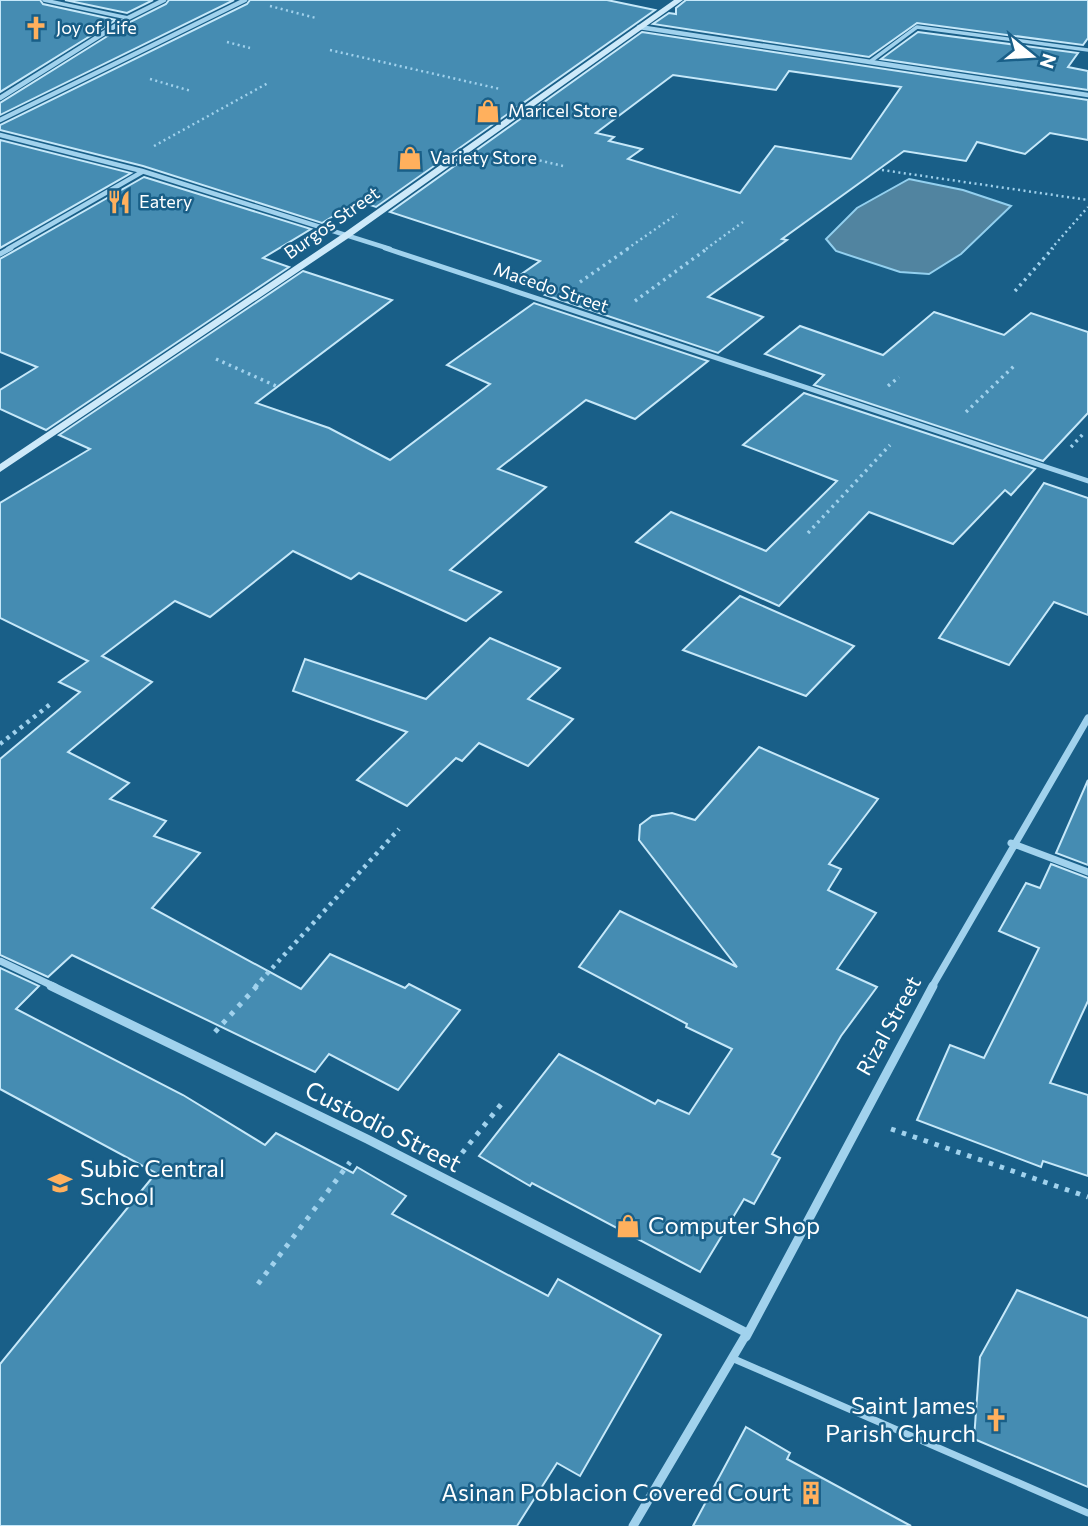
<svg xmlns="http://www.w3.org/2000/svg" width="1088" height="1526" font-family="Commissioner,sans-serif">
	<rect width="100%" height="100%" fill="#195f88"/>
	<path fill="#5184a0" stroke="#93d0ef" stroke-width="2" d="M909,179L963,190L1011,206L961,254L929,274L900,272L836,251L826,239L857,208Z"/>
	<g fill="#458cb2" stroke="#c6e8f9" stroke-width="2" fill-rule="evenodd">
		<path d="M0,0H40L43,4L116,20L0,92Z"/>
		<path d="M65,0H153L127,13Z"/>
		<path d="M169,0H234L0,115V103L130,22L166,4Z"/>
		<path d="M250,0H607L655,10L376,207L358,201L322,223L143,166L0,130V125L247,4Z"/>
		<path d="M686,0H1088V38L1083,45L917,23L869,57L653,24L669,13L676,14V8Z"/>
		<path d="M642,32L1088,100V140L1050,133L1025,154L977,142L966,161L904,151L782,239L787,240L708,297L763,317L718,353L545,295L552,290L516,278L540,261L390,212ZM789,71L901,87L851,159L775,146L740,193L628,159L642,149L609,141L614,137L596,133L673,75L776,90Z"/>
		<path d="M918,32L1078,53L1068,67L1088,71V90L881,59Z"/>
		<path d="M0,140L131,173L0,248Z"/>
		<path d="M144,177L311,229L263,258L289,267L46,430L0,409V390L37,367L0,352V259Z"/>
		<path d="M303,271L392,300L256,403L329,428L390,460L490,384L447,365L534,303L708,361L635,419L586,400L498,469L546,487L450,570L501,592L466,621L359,573L351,579L293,551L210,617L175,601L102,656L152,682L68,752L129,783L110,799L166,821L154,836L200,853L152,908L301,989L330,954L405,988L409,984L460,1010L398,1090L329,1054L315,1072L72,955L48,977L0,955V759L80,692L59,682L88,661L0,618V503L90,449L59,435Z"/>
		<path d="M934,312L1004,335L1031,313L1088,332V413L1043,461L814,385L824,375L765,354L800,326L883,355Z"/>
		<path d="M804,393L1035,469L1011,495L1005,490L953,544L869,512L779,606L636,542L671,512L766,551L837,481L743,445Z"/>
		<path d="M1044,483L1088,498V615L1054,602L1009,665L939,638Z"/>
		<path d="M740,596L854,646L806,696L683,650Z"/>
		<path d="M490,638L560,668L528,699L573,719L528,766L479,743L462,761L456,758L407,806L357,780L407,732L293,691L305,659L426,699Z"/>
		<path d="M759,747L878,799L829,864L841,869L828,890L876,913L837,969L877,987L841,1036L772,1154L780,1158L754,1204L744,1199L700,1272L532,1183L530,1186L479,1156L559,1054L655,1104L658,1100L689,1114L732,1049L686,1027L687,1024L579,967L620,911L737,967L639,840L640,825L652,816L672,813L695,820Z"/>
		<path d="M1088,780V865L1056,853Z"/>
		<path d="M1051,864L1088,878V1001L1050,1083L1088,1095V1176L1043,1161L1041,1167L917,1120L950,1045L984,1058L1039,948L999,931L1026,883L1040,888Z"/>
		<path d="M0,968L39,986L16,1009L183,1095L265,1145L276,1133L353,1173L357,1167L406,1196L392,1214L548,1296L558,1279L661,1335L580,1476L557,1463L517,1526H0V1364L156,1173L0,1089Z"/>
		<path d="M1017,1290L1088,1318V1487L974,1439L980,1357Z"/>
		<path d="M746,1427L790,1453L787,1459L911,1526H693Z"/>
	</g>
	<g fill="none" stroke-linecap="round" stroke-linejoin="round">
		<g stroke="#a1d2ed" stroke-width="2.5" stroke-dasharray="2 3.5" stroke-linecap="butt">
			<path d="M270,6L316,18"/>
			<path d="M227,42L250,48"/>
			<path d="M330,50L500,89"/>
			<path d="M150,79L191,91"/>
			<path d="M154,146L268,83"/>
			<path d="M513,154L563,166"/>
			<path d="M882,170L1088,200"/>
			<path d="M627,249L677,214"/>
			<path d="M706,249L743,222"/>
			<path d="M1051,249L1088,207"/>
		</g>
		<g stroke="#a1d2ed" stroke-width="3.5" stroke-dasharray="2.5 4.5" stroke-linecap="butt">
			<path d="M580,282L629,248"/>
			<path d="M1015,291L1053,248"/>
			<path d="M635,301L708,248"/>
			<path d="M216,359L276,386"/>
			<path d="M888,386L899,377"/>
			<path d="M966,412L1015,365"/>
			<path d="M1071,447L1084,433"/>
			<path d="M808,533L890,445"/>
		</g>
		<g stroke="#a1d2ed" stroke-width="4.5" stroke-dasharray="3.5 5" stroke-linecap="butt">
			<path d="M0,744L53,702"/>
			<path d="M255,987L399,829"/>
		</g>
		<g stroke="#a1d2ed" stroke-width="5" stroke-dasharray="4.5 7" stroke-linecap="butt">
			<path d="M215,1032L257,986"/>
			<path d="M891,1129L1088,1197"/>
			<path d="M462,1153L503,1102"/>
			<path d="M258,1284L350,1162"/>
		</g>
		<g stroke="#a1d2ed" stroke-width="3.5">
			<path d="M44,0L128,18"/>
			<path d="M871,61L917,27L1088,50"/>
		</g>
		<path stroke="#a1d2ed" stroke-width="7" d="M734,1359L1088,1513"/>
		<g stroke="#a1d2ed" stroke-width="4.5">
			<path d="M639,27L1088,95"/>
			<path d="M0,98L128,18L164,0"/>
			<path d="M0,120L245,0"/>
			<path d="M0,135L142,171L390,249"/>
			<path d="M8,249L142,172"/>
		</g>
		<g stroke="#a1d2ed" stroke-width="5">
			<path d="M385,248L1088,481"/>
			<path d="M0,254L11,248"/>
		</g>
		<g stroke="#a1d2ed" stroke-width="7">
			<path d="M1011,843L1088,872"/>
			<path d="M0,961L55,987"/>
			<path d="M932,987L1088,718"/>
		</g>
		<g stroke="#a1d2ed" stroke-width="9">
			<path d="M51,986L367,1139L747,1333L633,1526"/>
			<path d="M746,1337L933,986"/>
		</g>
		<path fill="#cde9f9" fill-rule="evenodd" d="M674,0H683L350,237L0,472V464L344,233Z"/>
	</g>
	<defs>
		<g id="church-bare" transform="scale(1.89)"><path d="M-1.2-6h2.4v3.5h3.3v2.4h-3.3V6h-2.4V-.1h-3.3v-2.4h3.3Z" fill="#ffb05d" stroke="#195f88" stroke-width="2.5" paint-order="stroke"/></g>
		<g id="shop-bare" transform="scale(1.89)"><path d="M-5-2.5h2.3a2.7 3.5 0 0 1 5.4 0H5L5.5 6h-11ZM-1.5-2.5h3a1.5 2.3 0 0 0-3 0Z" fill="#ffb05d" stroke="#195f88" stroke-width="2.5" paint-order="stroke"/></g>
		<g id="restaurant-bare" transform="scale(1.89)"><path d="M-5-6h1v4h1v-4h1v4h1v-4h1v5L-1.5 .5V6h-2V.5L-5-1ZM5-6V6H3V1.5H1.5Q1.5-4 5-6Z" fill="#ffb05d" stroke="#195f88" stroke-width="2.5" paint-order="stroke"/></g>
		<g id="school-bare" transform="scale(1.89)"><path d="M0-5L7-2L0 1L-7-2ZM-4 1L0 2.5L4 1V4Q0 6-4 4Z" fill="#ffb05d" stroke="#195f88" stroke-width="2.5" paint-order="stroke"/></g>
		<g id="building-bare" transform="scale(1.89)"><path d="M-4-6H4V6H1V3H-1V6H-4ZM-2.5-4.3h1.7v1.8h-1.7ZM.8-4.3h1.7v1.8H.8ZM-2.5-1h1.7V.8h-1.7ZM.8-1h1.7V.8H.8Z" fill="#ffb05d" stroke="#195f88" stroke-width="2.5" paint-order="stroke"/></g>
	</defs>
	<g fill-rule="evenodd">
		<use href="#church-bare" x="36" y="28"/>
		<use href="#shop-bare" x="488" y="111"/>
		<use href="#shop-bare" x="410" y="158"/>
		<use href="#restaurant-bare" x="119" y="202"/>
		<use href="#school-bare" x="60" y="1183"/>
		<use href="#shop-bare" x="628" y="1226"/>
		<use href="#church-bare" x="996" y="1420"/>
		<use href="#building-bare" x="811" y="1493"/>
	</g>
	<g text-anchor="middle" stroke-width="5" stroke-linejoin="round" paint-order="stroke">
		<g font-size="18" fill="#fff" stroke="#195f88" text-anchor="start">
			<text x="56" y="34">Joy of Life</text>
			<text x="508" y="117">Maricel Store</text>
			<text x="430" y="164">Variety Store</text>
			<text x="139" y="208">Eatery</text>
		</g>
		<g font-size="18" fill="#fff" stroke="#195f88">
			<text transform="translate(332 223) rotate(-35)" y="6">Burgos Street</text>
			<text transform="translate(551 288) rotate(19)" y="6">Macedo Street</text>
		</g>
		<g font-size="21" fill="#fff" stroke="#195f88">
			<text transform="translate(889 1026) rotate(-61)" y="7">Rizal Street</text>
		</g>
		<g font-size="24" fill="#fff" stroke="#195f88">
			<text transform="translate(383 1127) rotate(27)" y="8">Custodio Street</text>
		</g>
		<g font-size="24" fill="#fff" stroke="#195f88" text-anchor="start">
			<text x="80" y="1177">Subic Central<tspan x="80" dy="28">School</tspan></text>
			<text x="648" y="1234">Computer Shop</text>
			<text x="976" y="1414" text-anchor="end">Saint James<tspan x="976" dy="28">Parish Church</tspan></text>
			<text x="791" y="1501" text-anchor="end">Asinan Poblacion Covered Court</text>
		</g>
	</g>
	<g transform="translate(1032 56) rotate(108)" stroke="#195f88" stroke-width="5" paint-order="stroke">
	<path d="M0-5L12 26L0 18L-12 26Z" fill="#ffffff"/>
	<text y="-10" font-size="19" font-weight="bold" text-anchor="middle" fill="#ffffff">N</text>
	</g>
</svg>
